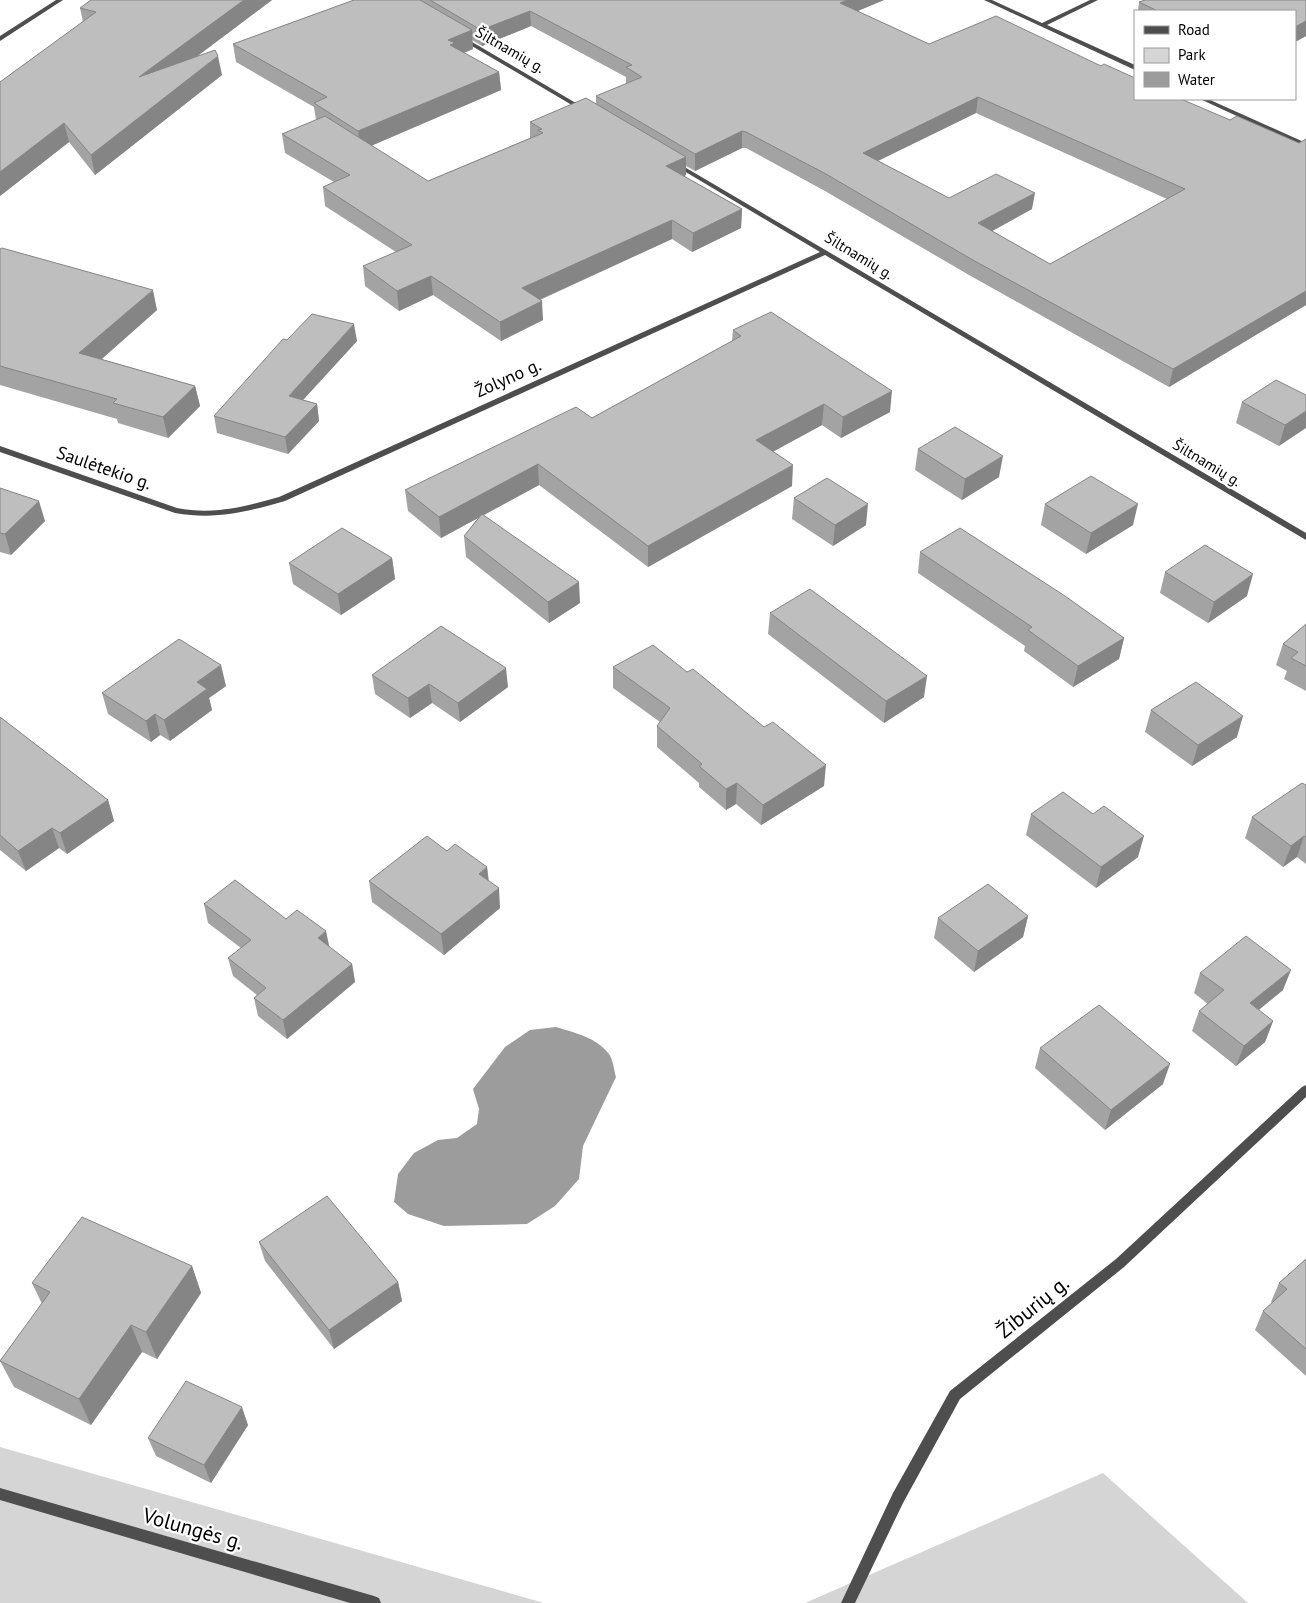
<svg xmlns="http://www.w3.org/2000/svg" width="1306" height="1603" font-family="'PT Sans',sans-serif">
	<rect width="100%" height="100%" fill="#fff"/>
	<g fill="#d5d5d5">
		<path d="M0,1447L544,1603H0Z"/>
		<path d="M1103,1473L1248,1603H805Z"/>
	</g>
	<path fill="#9c9c9c" d="M556,1027C575,1033 596,1037 609,1054C613,1059 614,1070 616,1077L583,1146L579,1179L555,1206L527,1224L444,1226L408,1214L394,1202L398,1174L414,1153L438,1140L457,1138L477,1124L479,1109L473,1089L505,1047L530,1030Z"/>
	<g fill="none" stroke-linecap="round" stroke-linejoin="round">
		<g fill="#4e4e4e" fill-rule="evenodd">
			<path d="M56,0H63L0,41V36Z"/>
			<path d="M984,0H992L1042,23L1090,0H1098L1047,25L1135,65V70Z"/>
			<path d="M462,36L586,109L587,110L582,111L460,39L459,38Z"/>
			<path d="M1200,99H1208L1306,143V148Z"/>
			<path d="M676,162L1306,533V540L825,255L285,501C246,512 216,520 175,513L0,452V446L177,508C214,515 243,507 279,497L820,252L674,165V163Z"/>
			<path d="M1306,1085V1097L1124,1267L960,1399L903,1503L855,1603H841L893,1493L950,1391L1116,1259L1302,1087Z"/>
			<path d="M0,1488L374,1596L379,1598L381,1603H350L0,1500Z"/>
		</g>
	</g>
	<g fill="#a3a3a3" fill-rule="evenodd">
		<path d="M91,0H272L196,57L222,75L95,175L69,142L0,196V82L83,22L80,8Z"/>
		<path d="M354,0H884L857,11L929,44L1135,99L1230,120L1299,143L1306,139V305L1169,387L969,275L825,191L746,148H742L695,171L686,166V175L684,176L742,209L741,228L692,252L672,239L540,300L543,320L501,341L433,295L399,311L365,286L363,266L396,252L325,206L323,187L334,182L285,153L282,134L316,120L314,107L236,62L233,44ZM531,26L626,77V84L596,96V104L530,122V138L428,181L371,146L501,90L499,72L464,53L473,49L472,40L482,46ZM976,113L1167,199L1050,264L992,231L1032,209L949,198L878,161Z"/>
		<path d="M1145,0H1306V36L1295,42V11H1138L1139,2Z"/>
		<path d="M0,249L157,310L101,359L195,386L200,406L168,438L118,423L117,419L0,385Z"/>
		<path d="M733,330L890,412L841,438L822,425L773,452L792,486L648,567L539,485L484,515L580,603L549,623L466,557L464,536L478,518L441,538L408,511L405,490L592,418L732,341Z"/>
		<path d="M287,340L357,341L303,400L317,404L319,421L288,454L217,433L214,416Z"/>
		<path d="M1306,395L1279,446L1236,423L1242,402Z"/>
		<path d="M918,449L999,477L962,500L915,470Z"/>
		<path d="M0,488L45,521L11,555L0,552Z"/>
		<path d="M794,498L866,525L833,546L792,519Z"/>
		<path d="M1045,504L1133,525L1086,554L1041,525Z"/>
		<path d="M920,552L1124,638L1119,659L1073,687L1024,651L1025,646L918,573Z"/>
		<path d="M392,558L395,579L341,615L293,584L289,563Z"/>
		<path d="M1165,572L1247,596L1208,623L1160,593Z"/>
		<path d="M770,613L924,697L884,723L768,634Z"/>
		<path d="M1306,624V691L1284,679L1287,671L1276,665L1283,644Z"/>
		<path d="M613,667L824,786L761,825L736,804L726,810L699,787V783L657,747V726L660,722L613,688Z"/>
		<path d="M372,675L508,687L460,722L432,703L410,718L375,694Z"/>
		<path d="M226,686L209,698L212,710L170,741L160,735L151,742L108,714L102,693Z"/>
		<path d="M1151,710L1237,737L1192,766L1145,732Z"/>
		<path d="M0,717L108,800L114,821L67,854L59,848L26,871L0,850Z"/>
		<path d="M1306,785V864L1297,857L1283,867L1245,838L1252,817Z"/>
		<path d="M1031,814L1138,857L1096,888L1026,835Z"/>
		<path d="M447,851L487,867L489,881L500,908L444,955L372,902L369,881Z"/>
		<path d="M204,904L286,919L329,947L352,964L355,982L287,1039L258,1016L254,998L257,995L233,976L228,958L241,948L208,923Z"/>
		<path d="M1028,916L1023,937L974,972L934,938L938,918Z"/>
		<path d="M1200,973L1283,990L1258,1010L1273,1021L1265,1042L1236,1066L1192,1031L1199,1011L1208,1004L1194,993Z"/>
		<path d="M1040,1048L1163,1084L1105,1130L1035,1068Z"/>
		<path d="M259,1242L398,1282L402,1301L334,1349L265,1261Z"/>
		<path d="M1306,1259V1376L1255,1330L1263,1311L1272,1303L1271,1302L1279,1283Z"/>
		<path d="M192,1266L201,1293L157,1359L142,1352L91,1425L14,1387L0,1361L42,1304L32,1283Z"/>
		<path d="M248,1425L211,1483L156,1456L148,1438Z"/>
	</g>
	<g fill="#858585">
		<path d="M244,0H272L143,97L139,77Z"/>
		<path d="M847,0H884L839,19L840,3Z"/>
		<path d="M530,11L531,26L482,46L481,30Z"/>
		<path d="M1306,21V36L1295,42V27Z"/>
		<path d="M472,30L473,49L456,56L448,40Z"/>
		<path d="M218,56L222,75L95,175L91,155Z"/>
		<path d="M499,72L501,90L361,150L358,131Z"/>
		<path d="M978,97L976,113L861,169L863,153Z"/>
		<path d="M64,123L69,142L0,196V172Z"/>
		<path d="M742,131V148L695,171V154Z"/>
		<path d="M686,157V175L666,185V166Z"/>
		<path d="M1035,193L1032,209L976,240L978,223Z"/>
		<path d="M742,209L741,228L692,252L693,233Z"/>
		<path d="M672,220V239L523,307L522,288Z"/>
		<path d="M431,276L433,295L399,311L397,291Z"/>
		<path d="M153,290L157,310L85,374L79,353Z"/>
		<path d="M1306,291V305L1169,387L1173,369Z"/>
		<path d="M542,301L543,320L501,341L500,322Z"/>
		<path d="M354,324L357,341L291,413L289,396Z"/>
		<path d="M195,386L200,406L168,438L163,417Z"/>
		<path d="M892,391L890,412L841,438L843,417Z"/>
		<path d="M317,404L319,421L288,454L285,437Z"/>
		<path d="M824,404L822,425L755,461L756,440Z"/>
		<path d="M1306,411V428L1279,446L1285,425Z"/>
		<path d="M1003,456L999,477L962,500L965,479Z"/>
		<path d="M538,464L539,485L441,538L439,517Z"/>
		<path d="M793,465L792,486L648,567V546Z"/>
		<path d="M39,501L45,521L11,555L5,534Z"/>
		<path d="M868,504L866,525L833,546L835,525Z"/>
		<path d="M1138,504L1133,525L1086,554L1091,533Z"/>
		<path d="M392,558L395,579L341,615L338,594Z"/>
		<path d="M1253,574L1247,596L1208,623L1214,602Z"/>
		<path d="M579,582L580,603L549,623L548,602Z"/>
		<path d="M1124,638L1119,659L1073,687L1078,666Z"/>
		<path d="M221,665L226,686L209,698L212,710L170,741L164,720L197,682Z"/>
		<path d="M506,668L508,687L460,722L458,703Z"/>
		<path d="M927,676L924,697L884,723L886,701Z"/>
		<path d="M429,684L432,703L410,718L408,698Z"/>
		<path d="M155,714L160,735L151,742L146,721Z"/>
		<path d="M1243,716L1237,737L1192,766L1198,745Z"/>
		<path d="M826,765L824,786L761,825L763,805Z"/>
		<path d="M737,783L736,804L726,810V789Z"/>
		<path d="M108,800L114,821L67,854L60,833Z"/>
		<path d="M52,828L59,848L26,871L18,851Z"/>
		<path d="M1144,836L1138,857L1096,888L1101,867Z"/>
		<path d="M1304,836L1297,857L1283,867L1291,846Z"/>
		<path d="M487,867L489,888L479,874Z"/>
		<path d="M499,888L500,908L444,955L441,934Z"/>
		<path d="M1028,916L1023,937L974,972L978,951Z"/>
		<path d="M326,931L330,950L318,938Z"/>
		<path d="M352,964L355,982L287,1039L283,1020Z"/>
		<path d="M1291,970L1283,990L1242,1024L1250,1003Z"/>
		<path d="M1273,1021L1265,1042L1236,1066L1244,1046Z"/>
		<path d="M1170,1064L1163,1084L1105,1130L1111,1110Z"/>
		<path d="M192,1266L201,1293L157,1359L146,1332Z"/>
		<path d="M398,1282L402,1301L334,1349L329,1330Z"/>
		<path d="M131,1325L142,1352L91,1425L79,1399Z"/>
		<path d="M242,1407L248,1425L211,1483L204,1465Z"/>
	</g>
	<g fill="#bebebe" stroke="#858585" fill-rule="evenodd">
		<path d="M91,0H244L139,77L215,50L218,56L91,155L64,123L0,172V82L96,12L80,8Z"/>
		<path d="M354,0H420L472,30L448,40L455,43L450,45L499,72L358,131L314,103L327,97L233,44Z"/>
		<path d="M430,0H847L840,3L929,44L996,16L1101,66L1104,64L1135,78V99H1181L1230,120L1237,116L1299,143L1306,139V291L1173,369L971,259L826,174L746,132L742,131L695,154L596,96L642,77L626,67L632,65L530,11L481,30ZM978,97L1185,189L1050,264L978,223L1035,193L996,174L949,198L863,153Z"/>
		<path d="M1145,0H1306V21L1295,27V11H1158L1139,2Z"/>
		<path d="M586,98L686,157L666,166L742,209L693,233L672,220L522,288L542,301L500,322L431,276L397,291L363,266L412,245L323,187L350,175L282,134L325,116L428,181L543,133L538,130L542,129L530,122Z"/>
		<path d="M2,248L153,290L79,353L195,386L163,417L113,403L117,399L0,366V249Z"/>
		<path d="M771,312L892,391L843,417L824,404L756,440L793,465L648,546L538,464L439,517L405,490L576,407L592,418L741,336L733,330Z"/>
		<path d="M312,314L354,324L289,396L317,404L285,437L214,416L283,339L287,340Z"/>
		<path d="M1276,380L1306,395V411L1285,425L1242,402Z"/>
		<path d="M955,427L1003,456L965,479L918,449Z"/>
		<path d="M1091,476L1138,504L1091,533L1045,504Z"/>
		<path d="M827,478L868,504L835,525L794,498Z"/>
		<path d="M0,488L39,501L5,534L0,533Z"/>
		<path d="M482,514L579,582L548,602L464,536Z"/>
		<path d="M342,528L392,558L338,594L289,563Z"/>
		<path d="M960,528L1065,596L1124,638L1078,666L1028,630L1032,627L920,552Z"/>
		<path d="M1205,545L1253,574L1214,602L1165,572Z"/>
		<path d="M810,589L927,676L886,701L770,613Z"/>
		<path d="M1306,624V666L1291,658L1298,652L1283,644Z"/>
		<path d="M441,626L506,668L458,703L429,684L408,698L372,675Z"/>
		<path d="M179,639L221,665L197,682L207,689L164,720L155,714L146,721L102,693Z"/>
		<path d="M653,645L687,672L693,669L764,727L773,722L826,765L763,805L737,783L726,789L699,766L702,764L657,726L670,708L613,667Z"/>
		<path d="M1196,682L1243,716L1198,745L1151,710Z"/>
		<path d="M0,717L108,800L60,833L52,828L18,851L0,835Z"/>
		<path d="M1302,783L1306,785V837L1304,836L1291,846L1252,817Z"/>
		<path d="M1063,792L1093,814L1104,806L1144,836L1101,867L1031,814Z"/>
		<path d="M427,836L447,851L455,844L487,867L479,874L499,888L441,934L369,881Z"/>
		<path d="M235,880L286,919L297,910L326,931L318,938L352,964L283,1020L254,998L266,988L228,958L251,940L204,904Z"/>
		<path d="M988,884L1028,916L978,951L938,918Z"/>
		<path d="M1246,936L1291,970L1250,1003L1273,1021L1244,1046L1199,1011L1224,990L1200,973Z"/>
		<path d="M1099,1005L1170,1064L1111,1110L1040,1048Z"/>
		<path d="M327,1196L398,1282L329,1330L259,1242Z"/>
		<path d="M82,1217L192,1266L146,1332L131,1325L79,1399L0,1361L50,1292L32,1283Z"/>
		<path d="M1306,1259V1349L1263,1311L1287,1289L1279,1283Z"/>
		<path d="M186,1381L242,1407L204,1465L148,1438Z"/>
	</g>
	<g text-anchor="middle" stroke-width="4.5" stroke-linejoin="round" paint-order="stroke">
		<g font-size="15" fill="#000" stroke="#fff">
			<text transform="translate(510 50) rotate(30)" y="5">Šiltnamių g.</text>
			<text transform="translate(859 256) rotate(31)" y="5">Šiltnamių g.</text>
			<text transform="translate(1207 463) rotate(31)" y="5">Šiltnamių g.</text>
		</g>
		<g font-size="18" fill="#000" stroke="#fff">
			<text transform="translate(508 378) rotate(-24)" y="6">Žolyno g.</text>
			<text transform="translate(104 468) rotate(19)" y="6">Saulėtekio g.</text>
		</g>
		<g font-size="21" fill="#000" stroke="#fff">
			<text transform="translate(1033 1307) rotate(-39)" y="7">Žiburių g.</text>
			<text transform="translate(193 1529) rotate(16)" y="7">Volungės g.</text>
		</g>
	</g>
	<rect x="1134" y="10" width="162" height="90" fill="#ffffff" stroke="#999999"/>
	<rect x="1144" y="26" width="25" height="8" fill="#4e4e4e" stroke="#999999"/>
	<text x="1178" y="35" font-size="15" fill="#000000">Road</text>
	<rect x="1144" y="48" width="25" height="15" fill="#d5d5d5" stroke="#999999"/>
	<text x="1178" y="60" font-size="15" fill="#000000">Park</text>
	<rect x="1144" y="72" width="25" height="15" fill="#9c9c9c" stroke="#999999"/>
	<text x="1178" y="85" font-size="15" fill="#000000">Water</text>
</svg>
